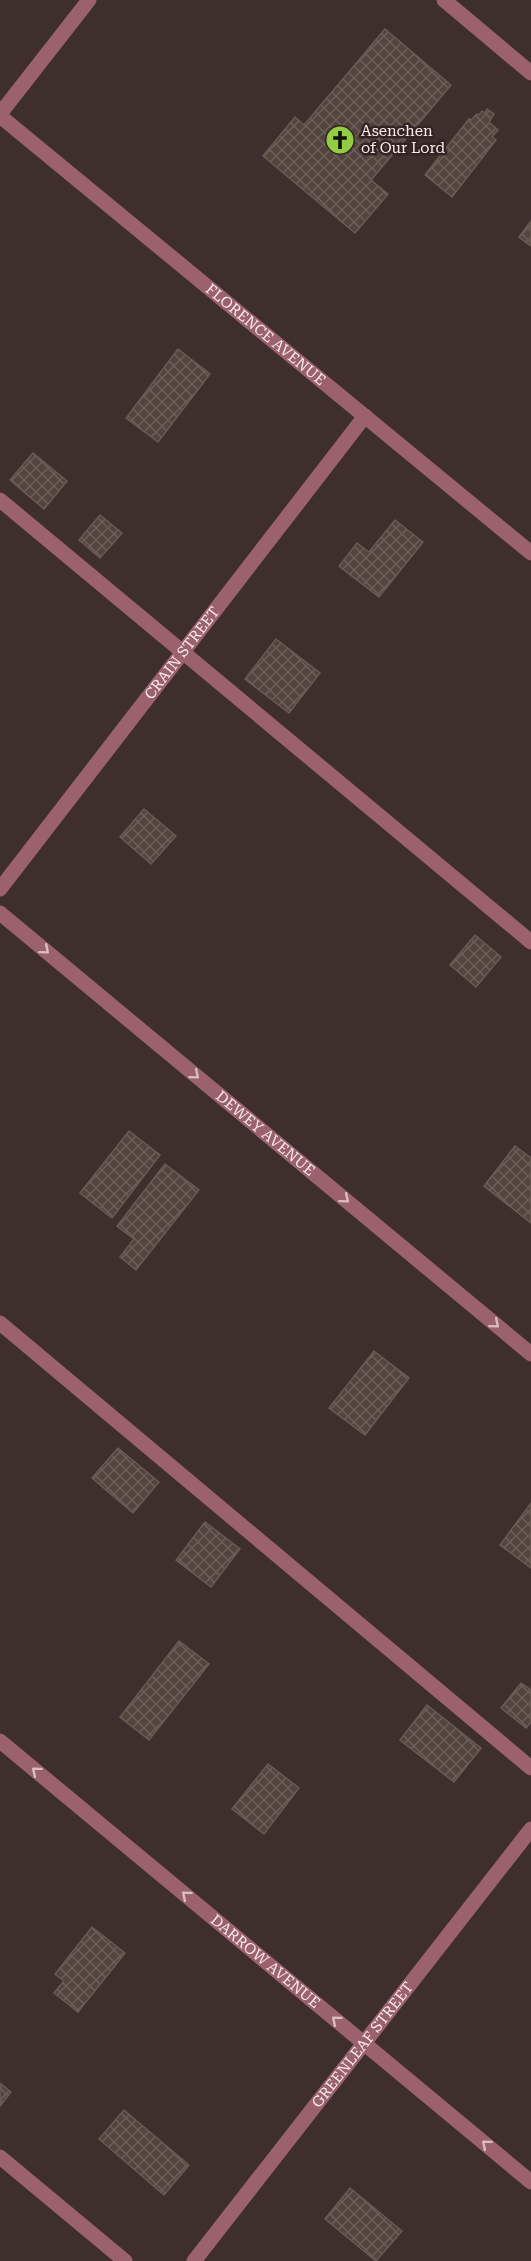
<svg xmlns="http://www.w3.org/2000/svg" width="531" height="2261" font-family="'Roboto Serif',serif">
	<defs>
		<pattern id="building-cross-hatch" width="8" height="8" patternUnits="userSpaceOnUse" patternTransform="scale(1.5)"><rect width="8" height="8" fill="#53443d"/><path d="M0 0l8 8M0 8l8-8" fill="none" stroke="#6c5f59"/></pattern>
	</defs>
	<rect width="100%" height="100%" fill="#3e2e2c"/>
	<g fill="url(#building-cross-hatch)" stroke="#695a53" stroke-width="1.5">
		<path d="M385,29L451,85L371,180L388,194L355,233L263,156L295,117L304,125Z"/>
		<path d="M487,109L494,114L489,122L498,130L492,137L496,140L452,197L425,175L469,119L471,120L477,114L479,115L482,111L485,113Z"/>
		<path d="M531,221V246L519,237Z"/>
		<path d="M178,349L210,374L158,442L126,418Z"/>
		<path d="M33,453L67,481L44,509L10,480Z"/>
		<path d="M100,515L122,533L100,558L79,540Z"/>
		<path d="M395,520L423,542L379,597L339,566L357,543L369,552Z"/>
		<path d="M276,639L320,673L289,713L245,679Z"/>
		<path d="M144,809L176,836L151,864L120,837Z"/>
		<path d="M475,935L501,957L476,987L450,965Z"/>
		<path d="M129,1131L160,1155L112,1218L80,1193Z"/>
		<path d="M515,1146L531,1158V1223L484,1186Z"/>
		<path d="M165,1164L199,1190L136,1270L120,1257L134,1239L117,1226Z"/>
		<path d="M374,1351L409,1378L365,1435L329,1408Z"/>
		<path d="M118,1448L159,1482L133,1513L92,1478Z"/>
		<path d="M531,1503V1568L500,1545Z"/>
		<path d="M205,1522L240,1549L211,1587L176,1560Z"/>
		<path d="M179,1641L209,1664L149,1740L120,1717Z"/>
		<path d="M521,1683L531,1690V1722L526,1728L501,1708Z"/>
		<path d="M427,1705L481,1748L454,1782L400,1740Z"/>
		<path d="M268,1764L299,1788L264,1834L232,1809Z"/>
		<path d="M92,1927L125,1953L78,2012L54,1993L64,1981L55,1974Z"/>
		<path d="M0,2083L11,2092L0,2106Z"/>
		<path d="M124,2110L189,2165L164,2195L99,2139Z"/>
		<path d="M350,2188L402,2231L376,2261L325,2219Z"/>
	</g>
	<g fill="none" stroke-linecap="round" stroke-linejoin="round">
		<g stroke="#9b626e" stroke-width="15">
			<path d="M0,500L531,942"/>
			<path d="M0,1323L531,1768"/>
			<path d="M0,2157L125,2261"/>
		</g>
		<g stroke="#9b626e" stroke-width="15">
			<path d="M444,0L531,73"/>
			<path d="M0,114L89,0"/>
			<path id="s1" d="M0,116L531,553"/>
			<path id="s2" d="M0,889L365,416"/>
			<path id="s3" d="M0,913L531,1354"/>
			<path id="s4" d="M0,1741L531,2182"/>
			<path id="s5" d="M194,2261L531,1829"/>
		</g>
	</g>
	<defs><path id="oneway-chevron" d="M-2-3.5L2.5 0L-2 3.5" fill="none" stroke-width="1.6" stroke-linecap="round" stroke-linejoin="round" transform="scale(1.5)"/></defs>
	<g stroke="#d8bdc1">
		<use href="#oneway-chevron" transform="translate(45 950) rotate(40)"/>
		<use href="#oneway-chevron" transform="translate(195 1075) rotate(40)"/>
		<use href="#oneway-chevron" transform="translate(345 1199) rotate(40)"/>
		<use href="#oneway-chevron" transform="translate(495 1324) rotate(40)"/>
		<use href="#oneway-chevron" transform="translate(36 1771) rotate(-140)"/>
		<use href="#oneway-chevron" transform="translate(186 1895) rotate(-140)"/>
		<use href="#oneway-chevron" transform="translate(336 2020) rotate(-140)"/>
		<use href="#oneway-chevron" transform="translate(486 2144) rotate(-140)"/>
	</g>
	<defs>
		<g id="church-disc" transform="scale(1.5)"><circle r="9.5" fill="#91cd40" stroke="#332423"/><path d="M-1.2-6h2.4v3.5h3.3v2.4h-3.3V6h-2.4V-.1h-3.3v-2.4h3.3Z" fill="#111"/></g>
	</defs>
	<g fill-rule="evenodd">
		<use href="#church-disc" x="340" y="140"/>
	</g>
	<g text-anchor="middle" stroke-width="5" stroke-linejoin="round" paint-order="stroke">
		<g font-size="15" fill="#f9eeed" stroke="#332423" text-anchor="start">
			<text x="361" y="136">Asenchen<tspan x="361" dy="17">of Our Lord</tspan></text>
		</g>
		<g font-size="15" fill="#f9eeed" stroke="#332423">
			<text dy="5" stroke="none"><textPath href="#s1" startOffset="344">FLORENCE AVENUE</textPath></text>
			<text dy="5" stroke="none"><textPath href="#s2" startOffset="298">CRAIN STREET</textPath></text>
			<text dy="5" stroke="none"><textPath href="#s3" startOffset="345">DEWEY AVENUE</textPath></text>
			<text dy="5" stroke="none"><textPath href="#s4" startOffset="345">DARROW AVENUE</textPath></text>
			<text dy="5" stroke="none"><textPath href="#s5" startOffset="274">GREENLEAF STREET</textPath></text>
		</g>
	</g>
</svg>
